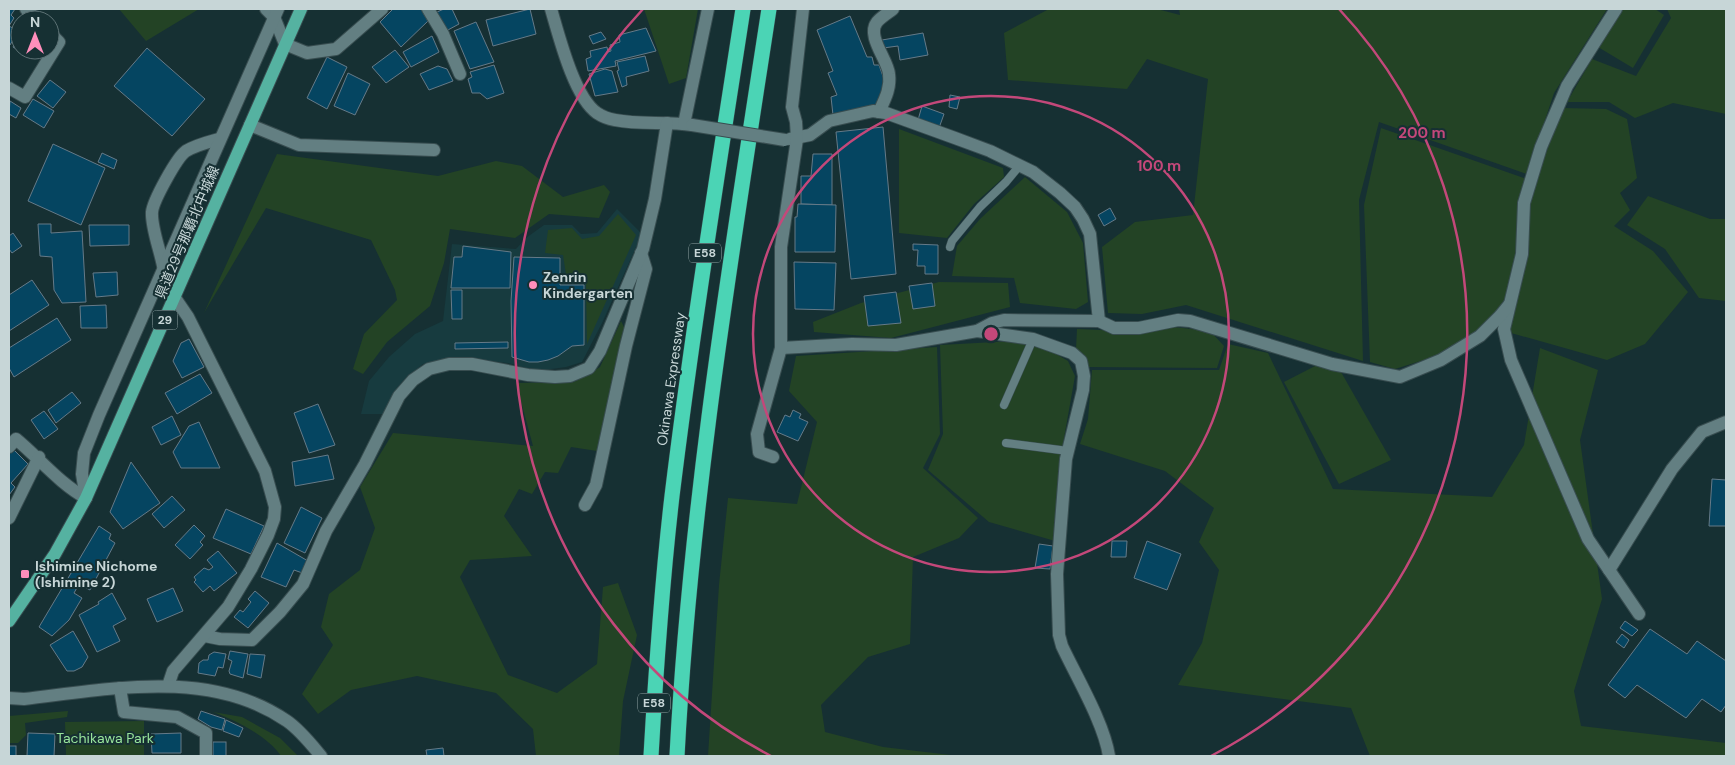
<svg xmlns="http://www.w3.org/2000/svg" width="1735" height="765" font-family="'DM Sans','Noto Sans JP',sans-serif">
	<rect width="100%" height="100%" fill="#163033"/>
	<path fill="#173b3f" d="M617,209L642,234L602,323L582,362L566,367L537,371L508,363L450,357L423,364L402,382L385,414H361L369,381L389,357L415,334L443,321L452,244L516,249L526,238L544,225H572L581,234L597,233Z"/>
	<g fill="#234325">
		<path d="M119,9H199L146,41Z"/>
		<path d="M644,9H698L686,78L669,84Z"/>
		<path d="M1049,9H1157L1180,15L1179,9H1607L1554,93L1527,174L1379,122L1359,200L1363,361L1186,305L1142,314L1108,313L1102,247L1135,222L1193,215L1208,79L1147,59L1127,89L1008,80L1004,33Z"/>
		<path d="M1621,9H1655L1664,15L1633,68L1598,47Z"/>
		<path d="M1667,9H1726V114L1673,103L1635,118L1609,102H1567L1592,59L1636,76L1671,18Z"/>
		<path d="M1563,108L1606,109L1627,119L1637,178L1620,193L1630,210L1614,226L1653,251L1688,292L1645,344L1607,360L1483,325L1474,333L1440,355L1395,369L1370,362L1364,205L1381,128L1535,182Z"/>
		<path d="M899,129L1003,168L1004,177L974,204L947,238L899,233Z"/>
		<path d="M277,154L438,176L496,161L522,166L563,197L604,185L610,192L599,218L549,214L515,238L450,229L444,263L430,306L387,342L363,374L353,369L364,334L397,300L395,290L371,240L266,208L204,313Z"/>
		<path d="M1025,177L1067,212L1083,243L1088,302L1076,309L1020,303L1014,278L952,276L957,246L980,219Z"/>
		<path d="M1648,196L1710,219H1726V301L1699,298L1665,249L1627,225Z"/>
		<path d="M618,214L636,235L587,344L586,282L567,281L563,255L545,253L548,230L572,228L582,239L599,236Z"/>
		<path d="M939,282L1008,283L1010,307L891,338L814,332L813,322L861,303Z"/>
		<path d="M621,321L625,329L597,451L571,447L558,473L545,472L532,494L519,489L504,516L532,556L470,560L460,577L508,675L557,693L597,664L603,587L618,583L637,635L623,701L619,756H536L533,729L496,693L417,676L351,690L318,714L302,694L333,645L321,627L329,594L360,570L375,528L360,487L393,433L533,446L516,383L574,382L600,367Z"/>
		<path d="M1173,327L1210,331L1224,346L1217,368L1087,367L1076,349L1077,329L1146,332Z"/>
		<path d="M1014,341L1051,351L1068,361L1075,376L1061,455L1055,541L989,522L928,470L943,434L940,345Z"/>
		<path d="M1228,344L1268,353L1333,489L1492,497L1524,445L1540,348L1598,370L1580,440L1602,599L1574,691L1581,726L1726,743V756H1370L1351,708L1178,685L1202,643L1219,570L1199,542L1214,508L1165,471L1080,444L1088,419L1092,370H1219Z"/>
		<path d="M937,347L940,434L923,468L978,518L959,538L913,557L910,644L868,657L821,705L825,732L883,747L959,756H708L719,585L728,498L797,504L817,422L789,391L796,356Z"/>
		<path d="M1317,365L1341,372L1391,460L1339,484L1284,382Z"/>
		<path d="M68,711L67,717L25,723L26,735L18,743H9V716Z"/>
		<path d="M213,712L242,717L280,738L298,756H281C268,736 235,720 213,712Z"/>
		<path d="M144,721V756L66,755L65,722Z"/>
	</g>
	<g fill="#054561" stroke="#657a88">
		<path d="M9,9H15L11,15L14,18L9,26L18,31L10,45L9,44Z"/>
		<path d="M393,9H421L428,21L401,47L380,22Z"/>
		<path d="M444,9H452L459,24L446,31L437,12Z"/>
		<path d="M530,9L536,34L493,46L486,20Z"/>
		<path d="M850,16L867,57H872L874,65H879L886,85L875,108L833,115L831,97L837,95L828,73L833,71L817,30Z"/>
		<path d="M476,22L494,62L470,69L454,31Z"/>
		<path d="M646,28L656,51L615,61L616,66L588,71L586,59L591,57L590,51L607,47L608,52L611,51L610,45L620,42L619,35Z"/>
		<path d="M601,32L606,39L593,44L589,36Z"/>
		<path d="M923,33L928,55L900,60L898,46L883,48L882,40Z"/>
		<path d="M20,36V50H37L31,58L13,47Z"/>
		<path d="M432,36L439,52L411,67L403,52Z"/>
		<path d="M147,48L205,99L172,136L114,86Z"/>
		<path d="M395,50L409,67L386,83L372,67Z"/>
		<path d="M645,56L649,71L626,77L627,85L622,87L617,71L619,70L617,62Z"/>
		<path d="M327,57L347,67L327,109L307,98Z"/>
		<path d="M494,65L504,93L487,99L480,93H472L468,79L472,77L470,72Z"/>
		<path d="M438,66L447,69L453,81L429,90L420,74Z"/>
		<path d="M605,69L612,71L618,92L595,96L589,74Z"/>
		<path d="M348,73L370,84L355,115L334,106Z"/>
		<path d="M50,80L66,92L53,108L37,96Z"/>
		<path d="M950,95L960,97L957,109L949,107Z"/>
		<path d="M33,99L54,111L44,128L23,115Z"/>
		<path d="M10,101L21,108L16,118L9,114Z"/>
		<path d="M922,106L944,114L939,128L918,120Z"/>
		<path d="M883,127L896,274L851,279L836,132Z"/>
		<path d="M53,144L105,168L81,225L28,201Z"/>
		<path d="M102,153L117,160L114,169L98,162Z"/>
		<path d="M813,154H832V205L801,204V176H811Z"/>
		<path d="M798,204L836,205L835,252H795V217H797Z"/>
		<path d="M1110,208L1116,219L1104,226L1098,215Z"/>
		<path d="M38,224H51V233L82,231L86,302L62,303L54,290L52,257L40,256Z"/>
		<path d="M89,225H129V245L90,246Z"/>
		<path d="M13,233L22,246L12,253L9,249V236Z"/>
		<path d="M913,244L938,245V274H925V266H917L918,250H913Z"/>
		<path d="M463,246L511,252L510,288H451L454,257H462Z"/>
		<path d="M514,257L560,258V285H584V345L572,346L558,356L548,360L538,362H529L512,357L511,301Z"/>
		<path d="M794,262L836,263L834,310L795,309Z"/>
		<path d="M117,272L118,295L96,297L93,273Z"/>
		<path d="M32,280L49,305L9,331V295Z"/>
		<path d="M932,283L935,306L913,309L909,286Z"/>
		<path d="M451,290H462V319H452Z"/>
		<path d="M896,292L901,323L868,326L864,296Z"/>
		<path d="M106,305L107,328H81L80,306Z"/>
		<path d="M57,318L71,340L14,377L9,368V348Z"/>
		<path d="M189,339L204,367L182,378L173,361L181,343Z"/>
		<path d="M508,342V348L455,349V343Z"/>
		<path d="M200,374L212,393L177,414L165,393Z"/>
		<path d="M72,392L81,403L56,423L48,410Z"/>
		<path d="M318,404L335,445L309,453L294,413Z"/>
		<path d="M793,410L801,414L799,418L808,422L798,441L777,432L785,415L790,417Z"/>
		<path d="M44,411L58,429L44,439L31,420Z"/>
		<path d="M172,416L181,435L161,445L152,427Z"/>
		<path d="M199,422L220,468H181L173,452L189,426Z"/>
		<path d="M12,448L28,464L11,483L15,487L9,495V453Z"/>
		<path d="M328,455L334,479L295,486L292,462Z"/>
		<path d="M131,462L160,503L123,529L110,512Z"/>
		<path d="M1712,479L1726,480V526H1709Z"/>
		<path d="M172,496L185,510L164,528L152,514Z"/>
		<path d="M301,507L322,518L305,553L284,543Z"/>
		<path d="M226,509L264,526L251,554L213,538Z"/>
		<path d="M194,525L205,536L200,542L203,545L190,559L175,545Z"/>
		<path d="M99,526L111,534L109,539L115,543L90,590L79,584L74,593L82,598L69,620L52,636L39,627Z"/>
		<path d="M1112,541H1127L1126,557H1111Z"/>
		<path d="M1147,541L1181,554L1167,590L1134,578Z"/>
		<path d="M277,543L308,561L305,574L294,570L286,587L261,577Z"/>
		<path d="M1039,544L1053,546L1050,569L1035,568Z"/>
		<path d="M218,551L237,573L214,591L210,586L203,592L194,582L196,580L194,577L204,568L209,570L213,567L207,560Z"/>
		<path d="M173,588L183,611L157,622L147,599Z"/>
		<path d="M255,591L269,603L248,628L234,617L240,610L243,612L251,602L248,599Z"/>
		<path d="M112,593L126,619L113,626L120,641L97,652L79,615L99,604L98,602Z"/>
		<path d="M1625,621L1638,630L1632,636L1620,628Z"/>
		<path d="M1650,629L1687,654L1697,641L1726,661V705L1721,712L1702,699L1686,718L1637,685L1625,698L1608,685Z"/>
		<path d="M73,631L88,657L82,667L74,671H67L50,645Z"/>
		<path d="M1622,634L1629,640L1624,648L1616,642Z"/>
		<path d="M230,651L248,654L243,678L230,674L229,671L232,661L228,659Z"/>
		<path d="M214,652L226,654L223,668L218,667L215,676L198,673L199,663L203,660H208L209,655Z"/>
		<path d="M250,654L265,655L261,678L247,674Z"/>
		<path d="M201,711L225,719L222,730L211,727L198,719Z"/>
		<path d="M226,720L243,728L239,737L223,731Z"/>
		<path d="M28,733L55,734L54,756H27Z"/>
		<path d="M181,733V753H152L151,734Z"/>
		<rect x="213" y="742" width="13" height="14"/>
		<rect x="9" y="746" width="7" height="10"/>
		<path d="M443,748L444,756H427L426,750Z"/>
	</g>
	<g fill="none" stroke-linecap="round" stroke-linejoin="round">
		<g stroke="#384d50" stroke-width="9">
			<g id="service">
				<path d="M950,247L952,241L980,207L1006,182L1020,165"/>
				<path d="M1004,405L1033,339"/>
				<path d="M1006,443L1068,451"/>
			</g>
		</g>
		<g stroke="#384d50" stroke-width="14">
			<g id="minor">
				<path d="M26,9L37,20"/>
				<path d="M266,9L274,17L285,44L307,53L336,49L382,9"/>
				<path d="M428,9L443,34L460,74"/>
				<path d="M551,9C559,36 574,97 597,113C603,117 609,119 615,120C640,125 667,121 692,125"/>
				<path d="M1616,9L1567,86L1541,147L1524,203L1522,254L1504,329L1511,360L1588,539L1639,614"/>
				<path d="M9,88L25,97L59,42L50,33"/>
				<path d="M879,112C885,99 891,88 889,74C888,60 866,36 877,22C881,17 888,13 893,9"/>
				<path d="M684,124L708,9"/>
				<path d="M250,125L299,145L434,150"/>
				<path d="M790,139L810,135L829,121L873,111L886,113L955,138L990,151L1033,172L1060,193L1075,207L1083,219L1090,234L1099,321"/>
				<path d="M163,266C160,250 151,227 152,212C153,201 177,157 186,151C196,145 208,142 219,139"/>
				<path d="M977,331L1033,339L1072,353L1081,361L1084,376L1083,390L1066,459L1057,574L1059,635L1062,646C1077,678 1104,723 1109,756"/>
				<path d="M781,348L852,344L896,345L977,331L992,323L1004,320L1099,321L1114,328H1139L1178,320L1190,321L1332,364L1400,377L1441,360L1480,336L1500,316L1509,305"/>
				<path d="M9,447L16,439C39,458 60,484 86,498"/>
				<path d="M773,457L759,452L757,434L781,348V247L797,139L796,122L792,107L803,9"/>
				<path d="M86,498L82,474L84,453L99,415L278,9"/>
				<path d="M585,505L596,485L626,346L646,269L641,253"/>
				<path d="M9,518L39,457"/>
				<path d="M1609,570L1672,469L1702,432L1726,422"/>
				<path d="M205,636L220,639L252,640L280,612L303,584L326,531L365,464L399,396L413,380L429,369L449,364H472L528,375L555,377L570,376L589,368L600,351L643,249L655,199L667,123"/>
				<path d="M168,686L173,671L228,607L251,569L268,535L274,519L275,507L265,471L188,317L175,298"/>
				<path d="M120,688L124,712L177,717L206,733V756"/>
			</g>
		</g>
		<g stroke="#384d50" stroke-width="14">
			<path id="secondary" d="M9,698L24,699C111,689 210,668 287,721C300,730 311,744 321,756"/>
		</g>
		<g stroke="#384d50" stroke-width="14">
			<path id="primary" d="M9,621L55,554L86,498L301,9"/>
		</g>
		<g stroke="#384d50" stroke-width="16">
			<g id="motorway">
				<path d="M651,756C656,669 662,582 672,496C692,333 718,171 743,9"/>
				<path d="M677,756C690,505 731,257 769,9"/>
			</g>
		</g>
		<use href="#service" stroke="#637f82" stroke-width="8"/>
		<use href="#minor" stroke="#637f82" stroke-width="12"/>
		<use href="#secondary" stroke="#637f82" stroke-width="12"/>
		<use href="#primary" stroke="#55b2a1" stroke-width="12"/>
		<use href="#motorway" stroke="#4bd4b5" stroke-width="15"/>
		<g stroke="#384d50" stroke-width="14" stroke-linecap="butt">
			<path id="minor-bridge" d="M692,125L785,140"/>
		</g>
		<use href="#minor-bridge" stroke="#637f82" stroke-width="12"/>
	</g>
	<g fill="none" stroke="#c3487a" stroke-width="2.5">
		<circle cx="991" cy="334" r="238"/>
		<path d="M771 756A476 476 0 0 1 643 9M1339 9A476 476 0 0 1 1211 756"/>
	</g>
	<g fill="#ff8ebb" stroke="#163033" stroke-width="2">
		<circle cx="533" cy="285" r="5"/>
		<rect x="20" y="569" width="10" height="10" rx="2.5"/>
	</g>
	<g text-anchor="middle" stroke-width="4" stroke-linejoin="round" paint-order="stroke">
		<g fill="#163033" stroke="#92a4a6" stroke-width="1">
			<rect x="689" y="243.5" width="32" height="19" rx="4"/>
			<rect x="152.5" y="310.5" width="25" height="19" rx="4"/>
			<rect x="638" y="693.5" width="32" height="19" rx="4"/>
		</g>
		<g font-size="12" font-weight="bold" fill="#c7d6d7">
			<text x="705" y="257">E58</text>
			<text x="165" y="324">29</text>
			<text x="654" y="707">E58</text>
		</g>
		<g font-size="14" fill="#c7d6d7" stroke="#163033">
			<text transform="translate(187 232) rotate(-67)" y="5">県道29号那覇北中城線</text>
			<text transform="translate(671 379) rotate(-82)" y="5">Okinawa Expressway</text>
		</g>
		<g font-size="14" font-weight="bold" fill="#c7d6d7" stroke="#163033" text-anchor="start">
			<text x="543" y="282">Zenrin<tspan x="543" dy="16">Kindergarten</tspan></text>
			<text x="35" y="571">Ishimine Nichome<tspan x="35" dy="16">(Ishimine 2)</tspan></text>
		</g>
		<g font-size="14" fill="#98e49b" stroke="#163033">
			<text x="105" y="743">Tachikawa Park</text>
		</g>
	</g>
	<circle cx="991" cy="334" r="8" fill="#c3487a" stroke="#163033" stroke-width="2.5"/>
	<g font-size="15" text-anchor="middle" font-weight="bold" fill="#c3487a" stroke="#163033" stroke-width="4" stroke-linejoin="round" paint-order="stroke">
		<text x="1422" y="138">200 m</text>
		<text x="1159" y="171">100 m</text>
	</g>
	<rect width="1735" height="765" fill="none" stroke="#c7d6d7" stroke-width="20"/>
	<g transform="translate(35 35)"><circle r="24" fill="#163033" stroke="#5d7275"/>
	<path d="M0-4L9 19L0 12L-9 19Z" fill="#ff8ebb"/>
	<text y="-8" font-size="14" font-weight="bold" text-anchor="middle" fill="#c7d6d7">N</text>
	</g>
</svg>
